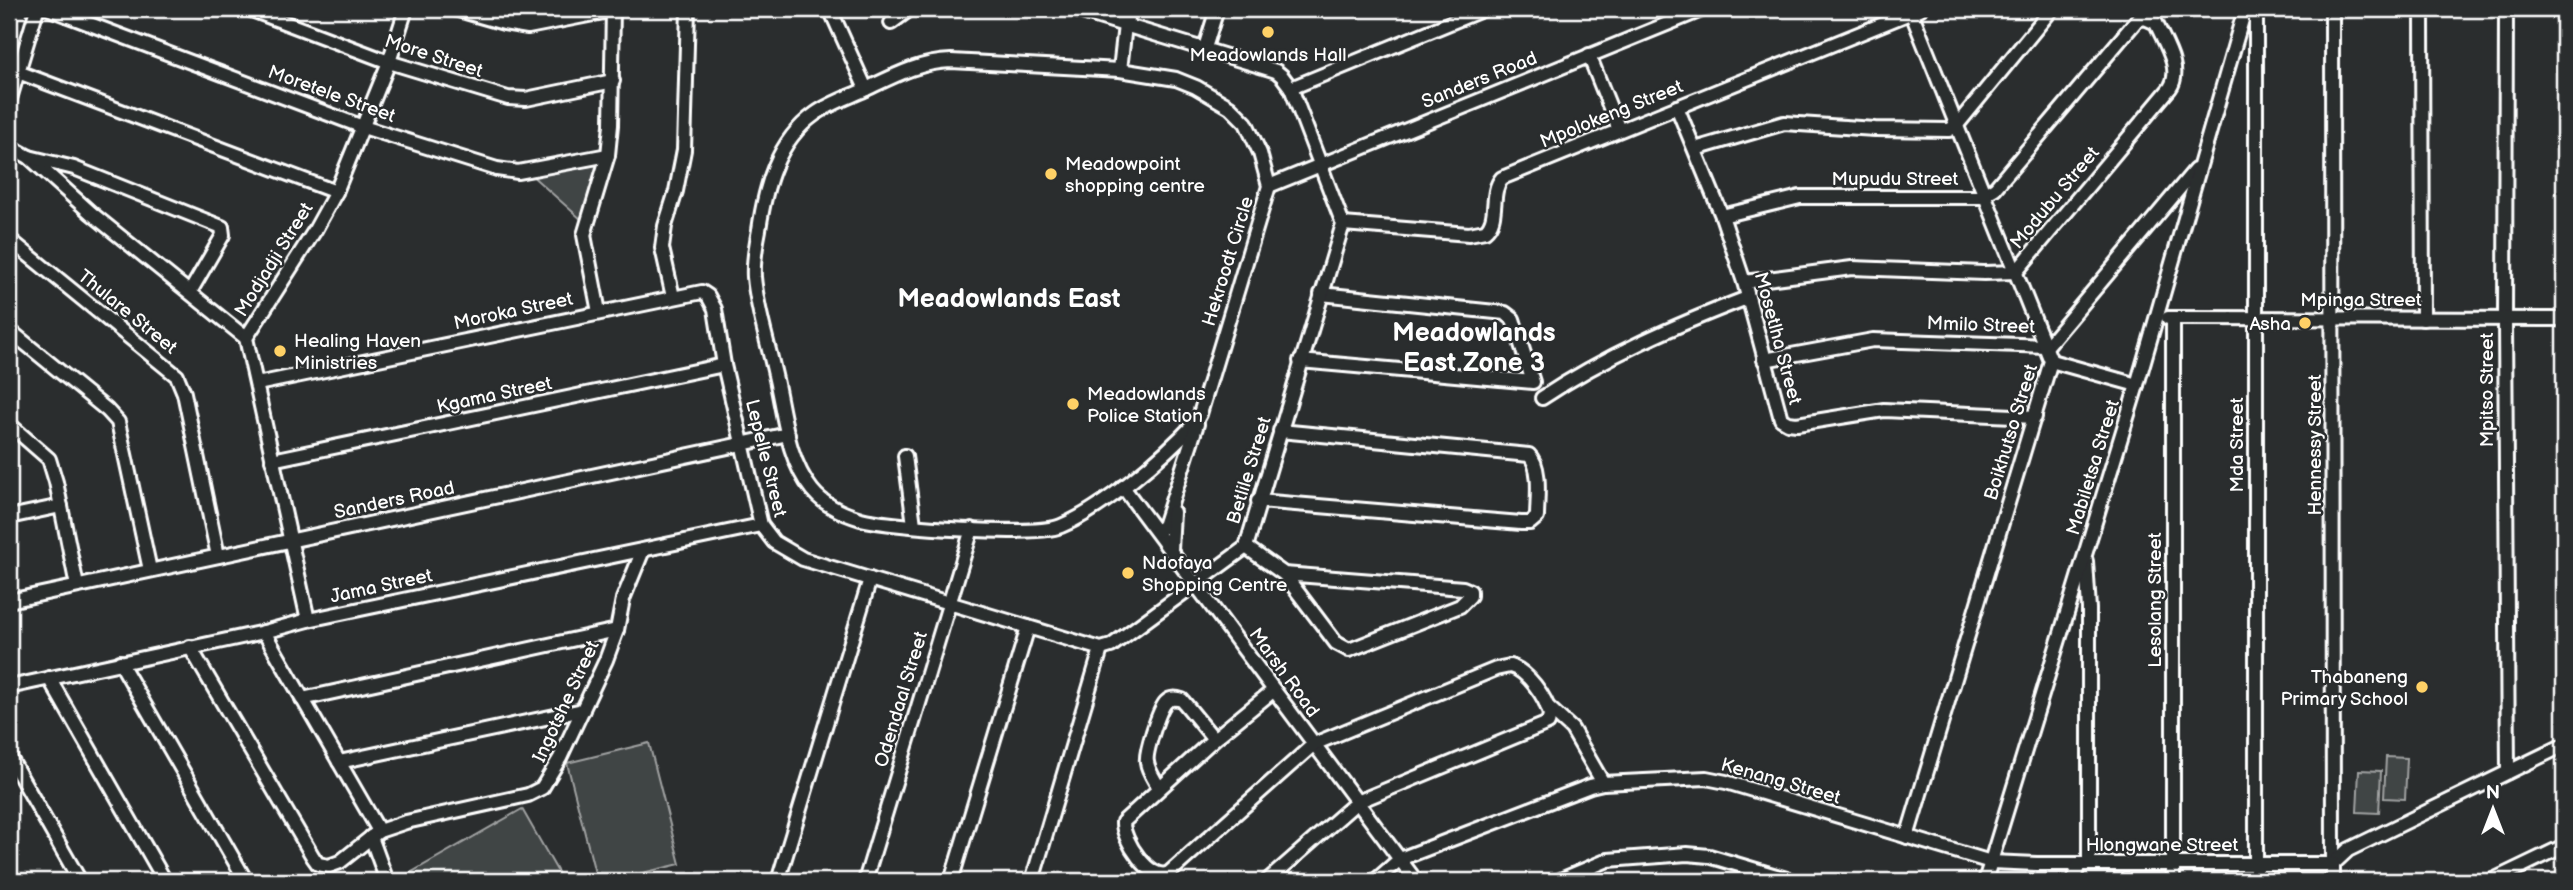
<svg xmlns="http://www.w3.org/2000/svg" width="2573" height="890" font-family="'Balsamiq Sans',sans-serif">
	<rect width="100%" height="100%" fill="#2a2d2e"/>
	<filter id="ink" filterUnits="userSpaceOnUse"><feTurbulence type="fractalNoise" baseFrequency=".0143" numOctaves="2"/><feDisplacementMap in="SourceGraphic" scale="14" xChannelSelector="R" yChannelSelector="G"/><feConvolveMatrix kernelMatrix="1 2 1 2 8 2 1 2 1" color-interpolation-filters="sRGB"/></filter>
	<g filter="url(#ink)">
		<g fill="#414445" stroke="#a0a2a2" stroke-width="2">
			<path d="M599,165L582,220L530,174Z"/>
			<path d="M649,743L680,864L609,881H597L567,763Z"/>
			<path d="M2386,757L2407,758L2405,799L2384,798Z"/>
			<path d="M2359,770L2381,771L2379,813L2357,812Z"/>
			<path d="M522,809L563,881H399L398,880Z"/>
		</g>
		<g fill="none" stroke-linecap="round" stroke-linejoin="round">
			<g stroke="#fff" stroke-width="18">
				<g id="minor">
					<path d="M50,9L363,127L497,169L518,172L608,155"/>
					<path d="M249,9L389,62L508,98L526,99L613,81"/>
					<path d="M455,9L504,23L528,27L614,10"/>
					<path d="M830,9L866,89"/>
					<path d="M2332,9L2333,881"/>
					<path d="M2422,9L2423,319"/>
					<path d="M2506,9L2505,320L2508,772"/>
					<path d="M891,23L910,9"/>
					<path d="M1205,48L1217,9"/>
					<path d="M1589,55L1619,130"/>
					<path d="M951,61L1120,70L1176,79L1196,87L1230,107L1246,123L1260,153L1269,186L1200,414L1195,423C1163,457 1104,508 1061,526C1036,537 891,527 861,519C844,514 824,505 812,490C787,459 784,413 775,375C768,343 757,310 754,277C753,262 756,245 759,230C765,187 777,141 815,114C829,104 846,98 862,91C892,77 918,62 951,61Z"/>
					<path d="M1120,70L1125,25L1130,9"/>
					<path d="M18,72L336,192"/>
					<path d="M1291,88L1484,9"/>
					<path d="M9,102L37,9"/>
					<path d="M1677,107L1722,216L1744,282L1781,419L1788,423L1797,424L1884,410L2035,417"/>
					<path d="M9,146L29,157L91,213L246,338"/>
					<path d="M1695,149L1784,123L1875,129L1949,130L1957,125L2052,9"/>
					<path d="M29,157L74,168L222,227L223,235L190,292"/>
					<path d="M1269,186L1704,9"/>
					<path d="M1722,216L1800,197H1980L1995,188L2137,20L2145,18L2156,23C2164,42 2183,69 2170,88L2016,272L1984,273L1852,268L1744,282"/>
					<path d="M1343,224L1469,234L1485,231C1500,219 1489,193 1502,178L1920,9"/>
					<path d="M9,239L177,376L184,393L218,556"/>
					<path d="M673,297L662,248L665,226L676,191L684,150L688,9"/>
					<path d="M599,312L584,235L608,155L611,125L613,9"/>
					<path d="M2168,318L2564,319"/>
					<path d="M9,330L107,410L118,422L150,570"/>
					<path d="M1764,360L1873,340L2047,346L2195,170"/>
					<path d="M1300,361L1533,382L1513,319L1505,313L1321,294"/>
					<path d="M2051,361L2137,385"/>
					<path d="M257,384L702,292L708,296L715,309L724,365L761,525L774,542L803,559L1101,649L1111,646L1246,547L1343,224L1291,88L1282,76L1276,71L1072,9"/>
					<path d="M1542,398C1605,356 1676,325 1747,298"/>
					<path d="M9,424L49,459L56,482L77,586"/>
					<path d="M905,456L914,525"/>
					<path d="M272,460L724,365"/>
					<path d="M1123,487L1416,881"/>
					<path d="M1258,501L1521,523H1530L1537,517C1537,500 1542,467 1529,455L1280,431"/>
					<path d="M9,517L61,506"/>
					<path d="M1157,531L1164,526L1197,424"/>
					<path d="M1246,547L1284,574L1463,588L1470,591V596L1460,606L1349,650L1336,643L1284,574"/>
					<path d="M1171,550L1173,512"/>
					<path d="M2086,561L2089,609V864"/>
					<path d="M9,601L788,434"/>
					<path d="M308,620L246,338L315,230L336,192L389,62L406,9"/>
					<path d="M264,632L379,831"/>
					<path d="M190,647L313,857L318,864L329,866L340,862L379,831L406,822L528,795L542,788L560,758L606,660L617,630L623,599L643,550"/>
					<path d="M120,662L246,881"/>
					<path d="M49,678L165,881"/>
					<path d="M9,687L264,632L308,620L761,525"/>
					<path d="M302,699L617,630"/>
					<path d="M1547,706L1572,729L1603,783"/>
					<path d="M9,756L80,881"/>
					<path d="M339,762L583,710"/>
					<path d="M1159,788C1155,780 1148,771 1147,762C1145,753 1159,709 1166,702C1170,698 1176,698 1182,700L1214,739"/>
					<path d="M371,837L387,881"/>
					<path d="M1907,837L2051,361L1910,9"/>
					<path d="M2333,864L2348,850L2564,745"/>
					<path d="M778,881L870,579"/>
					<path d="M865,881L972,529"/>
					<path d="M951,881L1028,627"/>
					<path d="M1032,881L1101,649"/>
					<path d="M1267,881L1357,802L1548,723L1550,715C1546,697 1527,670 1510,666L1496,669L1314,744L1169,873C1150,883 1122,839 1123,822L1214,739L1274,690"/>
					<path d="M1375,881L1400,859L1590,786L1603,783L1706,778L1726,782L1991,862L2037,864H2333"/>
					<path d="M1558,881L1608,860L1687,854L1709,856L1793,881"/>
					<path d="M1985,881L2137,385L2245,9"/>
					<path d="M2073,881L2079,864"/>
					<path d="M2173,881V318"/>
					<path d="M2256,881V9"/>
					<path d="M2491,881L2564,846"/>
				</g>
			</g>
			<use href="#minor" stroke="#2a2d2e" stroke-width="12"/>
		</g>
	</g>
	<g fill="#ffd166" stroke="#2a2d2e" stroke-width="2.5">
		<circle cx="1268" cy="32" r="7"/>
		<circle cx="1051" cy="174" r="7"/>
		<circle cx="2305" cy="323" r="7"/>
		<circle cx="280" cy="351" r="7"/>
		<circle cx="1073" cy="404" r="7"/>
		<circle cx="1128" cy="573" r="7"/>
		<circle cx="2422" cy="687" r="7"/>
	</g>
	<g text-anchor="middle" stroke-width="5" stroke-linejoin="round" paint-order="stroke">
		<g font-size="19" fill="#fff" stroke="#2a2d2e" text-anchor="start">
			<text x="1268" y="61" text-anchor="middle">Meadowlands Hall</text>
			<text x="1065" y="170">Meadowpoint<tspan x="1065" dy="22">shopping centre</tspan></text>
			<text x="2291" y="330" text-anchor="end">Asha</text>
			<text x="294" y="347">Healing Haven<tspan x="294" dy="22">Ministries</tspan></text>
			<text x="1087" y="400">Meadowlands<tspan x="1087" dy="22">Police Station</tspan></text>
			<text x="1142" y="569">Ndofaya<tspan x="1142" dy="22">Shopping Centre</tspan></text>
			<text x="2408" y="683" text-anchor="end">Thabaneng<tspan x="2408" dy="22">Primary School</tspan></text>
		</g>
		<g font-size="19" fill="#fff" stroke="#2a2d2e">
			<text transform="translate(434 55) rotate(18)" y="7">More Street</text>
			<text transform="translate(1479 79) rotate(-22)" y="7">Sanders Road</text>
			<text transform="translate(332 93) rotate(20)" y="7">Moretele Street</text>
			<text transform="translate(1611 113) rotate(-22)" y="7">Mpolokeng Street</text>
			<text x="1895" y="185">Mupudu Street</text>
			<text transform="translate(2054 197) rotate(-50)" y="7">Modubu Street</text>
			<text transform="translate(273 259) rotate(-58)" y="7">Modjadji Street</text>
			<text transform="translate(1227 261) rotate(-73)" y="7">Hekroodt Circle</text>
			<text x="2361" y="306">Mpinga Street</text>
			<text transform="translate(513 310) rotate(-12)" y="7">Moroka Street</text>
			<text transform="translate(128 311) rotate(39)" y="7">Thulare Street</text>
			<text transform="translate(1981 324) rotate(2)" y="7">Mmilo Street</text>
			<text transform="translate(1779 338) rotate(75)" y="7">Mosetlha Street</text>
			<text transform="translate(2486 390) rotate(-90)" y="7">Mpitso Street</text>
			<text transform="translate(494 394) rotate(-12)" y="7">Kgama Street</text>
			<text transform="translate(2010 432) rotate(-73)" y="7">Boikhutso Street</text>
			<text transform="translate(2236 445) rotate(-90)" y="7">Mda Street</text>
			<text transform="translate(2314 445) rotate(-90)" y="7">Hennessy Street</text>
			<text transform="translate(767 458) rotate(76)" y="7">Lepelle Street</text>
			<text transform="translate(2092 467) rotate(-73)" y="7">Mabiletsa Street</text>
			<text transform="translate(1248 470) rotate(-73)" y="7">Betlile Street</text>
			<text transform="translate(394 499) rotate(-12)" y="7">Sanders Road</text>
			<text transform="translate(381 585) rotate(-12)" y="7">Jama Street</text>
			<text transform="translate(2154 600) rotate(-90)" y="7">Lesolang Street</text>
			<text transform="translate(1285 672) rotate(54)" y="7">Marsh Road</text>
			<text transform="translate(900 699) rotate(-73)" y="7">Odendaal Street</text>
			<text transform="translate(565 701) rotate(-65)" y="7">Ingotshe Street</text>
			<text transform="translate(1781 780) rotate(16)" y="7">Kenang Street</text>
			<text x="2162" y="851">Hlongwane Street</text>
		</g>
		<g font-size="26" font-weight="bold" fill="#fff" stroke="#2a2d2e">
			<text x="1009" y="307">Meadowlands East</text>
			<text x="1474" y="341">Meadowlands<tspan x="1474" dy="30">East Zone 3</tspan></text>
		</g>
	</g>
	<rect width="2573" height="890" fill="none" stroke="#2a2d2e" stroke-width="35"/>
	<rect x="18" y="18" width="2538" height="855" fill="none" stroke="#fff" stroke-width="2.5" filter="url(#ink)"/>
	<g transform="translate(2493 809)" stroke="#2a2d2e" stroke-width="5" paint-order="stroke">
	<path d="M0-5L12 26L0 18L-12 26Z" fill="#ffffff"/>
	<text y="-10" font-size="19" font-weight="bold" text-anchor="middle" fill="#ffffff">N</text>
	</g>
</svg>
